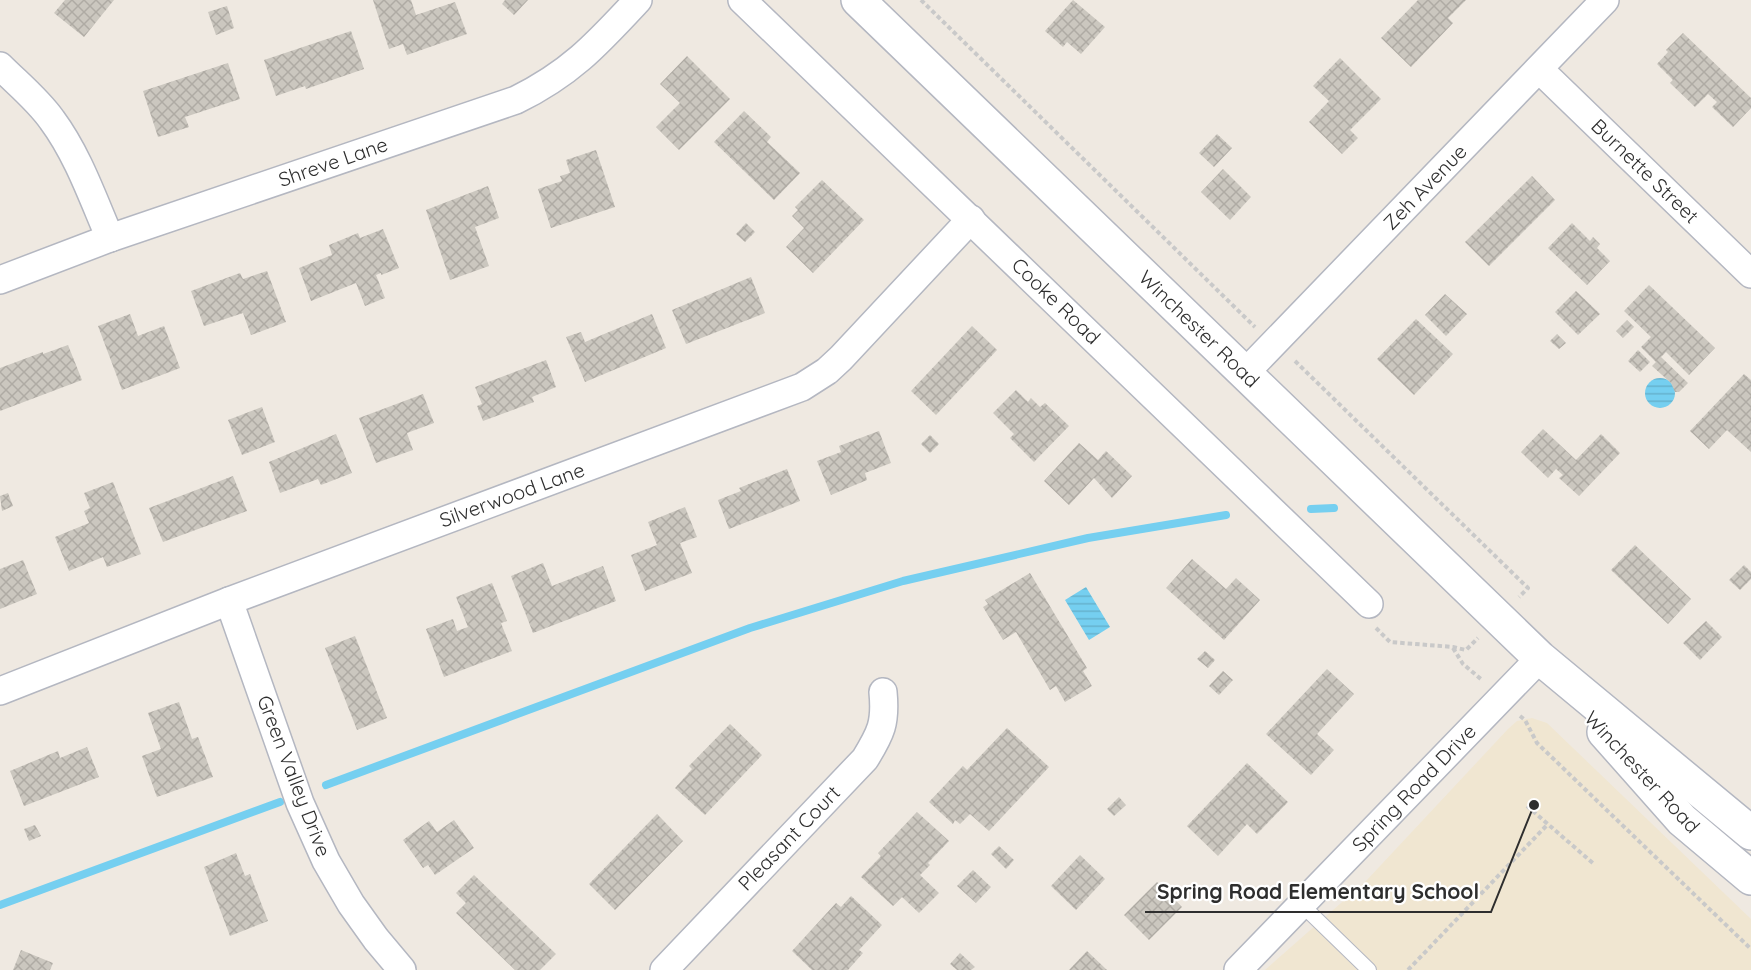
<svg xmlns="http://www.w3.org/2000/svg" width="1751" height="970" font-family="Quicksand,sans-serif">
	<defs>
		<pattern id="water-rules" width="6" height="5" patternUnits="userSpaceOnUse" patternTransform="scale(1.5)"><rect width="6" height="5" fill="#75cff0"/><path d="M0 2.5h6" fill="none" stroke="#66b2ce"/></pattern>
		<pattern id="building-cross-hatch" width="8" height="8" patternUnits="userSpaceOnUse" patternTransform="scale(1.5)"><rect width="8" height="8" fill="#cbc7bf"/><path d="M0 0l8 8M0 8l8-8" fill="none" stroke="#afaba4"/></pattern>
	</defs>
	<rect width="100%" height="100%" fill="#efe9e1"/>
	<path fill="#f0e6d1" d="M1532,718L1547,723L1751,919V970H1265L1366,881L1508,729L1517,721Z"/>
	<g fill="url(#water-rules)">
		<circle cx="1660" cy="393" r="15"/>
		<path d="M1086,587L1110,627L1089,640L1065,600Z"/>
	</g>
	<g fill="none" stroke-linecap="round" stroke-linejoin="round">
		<g stroke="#75cff0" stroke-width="8">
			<path d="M1311,509L1334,508"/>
			<path d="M326,785L750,628L903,581L1088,538L1226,515"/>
			<path d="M0,905L280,802"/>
		</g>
	</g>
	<g fill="url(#building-cross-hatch)">
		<path d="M65,0H114L84,37L54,13Z"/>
		<path d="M373,0H411L416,15L455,2L467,34L407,55L403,44L389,49Z"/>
		<path d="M505,0H528L514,15L502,4Z"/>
		<path d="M1073,0L1105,27L1081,54L1067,42L1063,47L1045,31Z"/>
		<path d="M1418,0H1466L1448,18L1453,23L1411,67L1381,38Z"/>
		<path d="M227,6L234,28L216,35L208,12Z"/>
		<path d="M351,31L364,69L306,89L305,86L276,96L264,60Z"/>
		<path d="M1683,33L1751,98V108L1733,127L1712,107L1717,102L1708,94L1695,107L1670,83L1673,80L1657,64L1668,52L1666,50Z"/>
		<path d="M687,56L730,99L679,150L656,127L680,103L660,84Z"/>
		<path d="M1340,58L1381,99L1350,130L1358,138L1342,154L1309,122L1329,101L1313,86Z"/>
		<path d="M228,63L240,99L185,117L189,127L158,137L143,91Z"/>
		<path d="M744,111L771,137L767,142L800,173L774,200L714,142Z"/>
		<path d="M1217,134L1232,148L1214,167L1199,153Z"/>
		<path d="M596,150L615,207L551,228L538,189L562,181L560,176L570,173L566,160Z"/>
		<path d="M1223,169L1251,197L1230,220L1201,192Z"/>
		<path d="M1532,176L1555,200L1489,266L1465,242Z"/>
		<path d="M822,180L864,220L813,273L786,247L804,228L792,216L798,210L795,207Z"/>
		<path d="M488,186L499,218L475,227L489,266L450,280L426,210Z"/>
		<path d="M746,223L755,232L745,242L736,234Z"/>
		<path d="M1572,223L1590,241L1593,237L1600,244L1597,248L1610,261L1587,285L1548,248Z"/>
		<path d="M383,229L399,268L381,275V273L376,275L385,298L365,306L356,283L311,301L299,268L332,255L329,245L358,233L360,238Z"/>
		<path d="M267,271L286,322L251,335L243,313L204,326L191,291L240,273L243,279Z"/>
		<path d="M751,277L765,313L686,344L672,310Z"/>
		<path d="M1649,285L1715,348L1689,375L1666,352L1661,357L1688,383L1679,392H1675L1671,383L1652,366L1656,362L1641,347L1651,337L1624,311Z"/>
		<path d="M1576,291L1600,314L1578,335L1555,312Z"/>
		<path d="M1445,294L1467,314L1446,336L1425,315Z"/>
		<path d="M130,314L138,336L164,326L180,368L122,390L98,326Z"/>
		<path d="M652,314L666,348L585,382L566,337L581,332L585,342Z"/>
		<path d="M1416,319L1453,354L1414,395L1377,359Z"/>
		<path d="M1627,320L1634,327L1623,338L1616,331Z"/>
		<path d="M972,326L997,350L936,415L911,391Z"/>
		<path d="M1557,334L1566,343L1559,349L1550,341Z"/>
		<path d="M68,345L82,380L0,411V368L43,352V354Z"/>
		<path d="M1638,350L1650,362L1640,372L1628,361Z"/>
		<path d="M546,360L556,387L532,397L534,402L483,421L477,406L482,404L475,387Z"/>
		<path d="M1744,374L1751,380V452L1727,430L1709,449L1690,431Z"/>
		<path d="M1016,390L1028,402L1031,398L1040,407L1045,403L1069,426L1034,462L1010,438L1014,434L993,413Z"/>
		<path d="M423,394L434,423L407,433L413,450L376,463L359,418Z"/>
		<path d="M262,407L275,442L242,455L228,420Z"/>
		<path d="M1543,429L1576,460L1601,434L1620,453L1579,496L1559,478L1563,475L1556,469L1548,478L1521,452Z"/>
		<path d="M879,431L891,463L865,473L867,480L831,495L817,461L841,452L839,446Z"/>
		<path d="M336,434L352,473L321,485L318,479L280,493L269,462Z"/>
		<path d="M930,435L939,444L930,453L921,444Z"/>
		<path d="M1079,443L1098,460L1106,451L1132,476L1112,498L1094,478L1069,505L1044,481Z"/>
		<path d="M787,469L800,501L729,529L718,500L741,491L739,488Z"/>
		<path d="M233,476L247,511L163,542L149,508Z"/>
		<path d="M113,482L141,554L107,567L103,557L69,571L55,537L89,523L84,511L90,508L84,493Z"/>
		<path d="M8,493L13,506L2,511L0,496Z"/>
		<path d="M685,507L697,537L680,543L692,573L645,591L631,555L657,545L648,522Z"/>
		<path d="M1635,545L1691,599L1668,624L1611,570Z"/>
		<path d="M1192,559L1226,589L1236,578L1260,600L1224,640L1166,588Z"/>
		<path d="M23,560L37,594L0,609V569Z"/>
		<path d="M543,563L552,586L603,566L616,601L533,633L511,576Z"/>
		<path d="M1744,565L1751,572V579L1740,590L1729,580Z"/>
		<path d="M1030,573L1087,668L1083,671L1092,686L1065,702L1056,686L1050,690L1016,632L1003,640L983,607L988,604L985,600Z"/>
		<path d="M492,583L507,621L501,623L512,651L444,677L426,629L453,619L457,631L468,627L456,597Z"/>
		<path d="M1706,621L1722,637L1700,660L1683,643Z"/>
		<path d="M355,636L387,718L357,730L325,648Z"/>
		<path d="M1205,651L1215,660L1208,668L1197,659Z"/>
		<path d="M1327,669L1354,694L1317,734L1334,750L1311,775L1266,734Z"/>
		<path d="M1223,671L1233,680L1219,695L1209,686Z"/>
		<path d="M179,702L192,739L198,737L213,777L157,797L142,756L161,749L148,713Z"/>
		<path d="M730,724L762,755L705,815L675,788L692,769L689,766Z"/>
		<path d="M1007,728L1049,767L989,831L970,814L960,824L955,820L953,824L929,802L963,766L967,770Z"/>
		<path d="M87,747L99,777L24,806L10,771L58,751L60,758Z"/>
		<path d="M1247,763L1288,802L1257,834L1247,824L1218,856L1187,826Z"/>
		<path d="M1119,797L1126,805L1114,816L1107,809Z"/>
		<path d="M917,812L949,841L928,863L930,865L920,875L939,893L919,913L902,897L893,906L861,877L881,856L878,853Z"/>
		<path d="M657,814L683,841L615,910L589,884Z"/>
		<path d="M454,820L474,848L435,875L428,865L423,868L403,840L429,821L437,832Z"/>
		<path d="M35,825L41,836L29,841L24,829Z"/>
		<path d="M999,846L1014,860L1006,869L991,854Z"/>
		<path d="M236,853L245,876L250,874L268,921L230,936L204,867Z"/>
		<path d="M1080,855L1105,879L1076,910L1051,886Z"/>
		<path d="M973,870L991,887L976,903L957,886Z"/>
		<path d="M474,875L556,954L540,970H515L456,913L466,903L456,893Z"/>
		<path d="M1157,882L1182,907L1149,940L1124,915Z"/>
		<path d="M851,896L882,925L859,950L863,953L848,970H812L792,951L836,903L841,907Z"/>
		<path d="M21,950L53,963L50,970H13Z"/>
		<path d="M1087,951L1107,970H1069Z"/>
		<path d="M960,953L975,967L971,970H957L950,964Z"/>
	</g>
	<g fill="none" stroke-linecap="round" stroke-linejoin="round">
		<g stroke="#b4b7c1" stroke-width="16">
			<path id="service" d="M1301,904L1369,970"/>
		</g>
		<g stroke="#b4b7c1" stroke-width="30">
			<g id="minor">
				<path d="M742,0L1369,604"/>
				<path d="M0,66C18,84 38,100 52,120C78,155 93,199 110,238"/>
				<path d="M1539,69L1751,274"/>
				<path d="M0,280L110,238L516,100C571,73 597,44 638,0"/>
				<path d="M1245,373L1605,0"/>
				<path d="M229,601L300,803L326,861L351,904L376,939L402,970"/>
				<path d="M0,691L229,601L802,387L827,371L841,358L971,219"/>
				<path d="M664,970L865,759C881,733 886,723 883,692"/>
				<path d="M1238,970L1540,658"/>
			</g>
		</g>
		<g stroke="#b4b7c1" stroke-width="36">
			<g id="secondary">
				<path d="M858,0L1540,658L1751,833"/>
				<path d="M1604,732L1682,820L1751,878"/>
			</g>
		</g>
		<g stroke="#c9c9c9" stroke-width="4" stroke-dasharray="4.5 3" stroke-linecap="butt">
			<path d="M921,0L1255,327"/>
			<path d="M1295,361L1528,588L1519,597"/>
			<path d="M1376,628L1390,642L1453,647L1466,650L1478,638"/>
			<path d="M1453,648L1463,664L1482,680"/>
			<path d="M1520,716L1525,720L1537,743L1751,949"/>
			<path d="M1527,806L1595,865"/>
			<path d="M1408,970L1548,824"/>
		</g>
		<use href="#service" stroke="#fff" stroke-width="14"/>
		<use href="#minor" stroke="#fff" stroke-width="27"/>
		<use href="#secondary" stroke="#fff" stroke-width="33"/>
	</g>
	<g text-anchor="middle" stroke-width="4.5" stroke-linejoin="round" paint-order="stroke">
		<g font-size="20" fill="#2e2e2e" stroke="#fff">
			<text transform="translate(333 162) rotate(-19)" y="7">Shreve Lane</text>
			<text transform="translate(1645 171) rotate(44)" y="7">Burnette Street</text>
			<text transform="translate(1425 187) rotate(-46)" y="7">Zeh Avenue</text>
			<text transform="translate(1056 301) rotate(44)" y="7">Cooke Road</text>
			<text transform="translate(1199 329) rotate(44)" y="7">Winchester Road</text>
			<text transform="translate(512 495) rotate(-20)" y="7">Silverwood Lane</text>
			<text transform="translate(1642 772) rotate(47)" y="7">Winchester Road</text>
			<text transform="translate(294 776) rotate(69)" y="7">Green Valley Drive</text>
			<text transform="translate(1414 788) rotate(-46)" y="7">Spring Road Drive</text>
			<text transform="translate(789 838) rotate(-46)" y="7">Pleasant Court</text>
		</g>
	</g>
	<path fill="none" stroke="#2e2e2e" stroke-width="2" d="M1534 805L1491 912H1145"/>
	<circle fill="#2e2e2e" stroke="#fff" stroke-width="2" cx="1534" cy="805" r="6"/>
	<g font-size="21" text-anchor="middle" font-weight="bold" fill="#2e2e2e" stroke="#fff" stroke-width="4.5" stroke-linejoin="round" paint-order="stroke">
		<text x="1318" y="899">Spring Road Elementary School</text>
	</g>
</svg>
